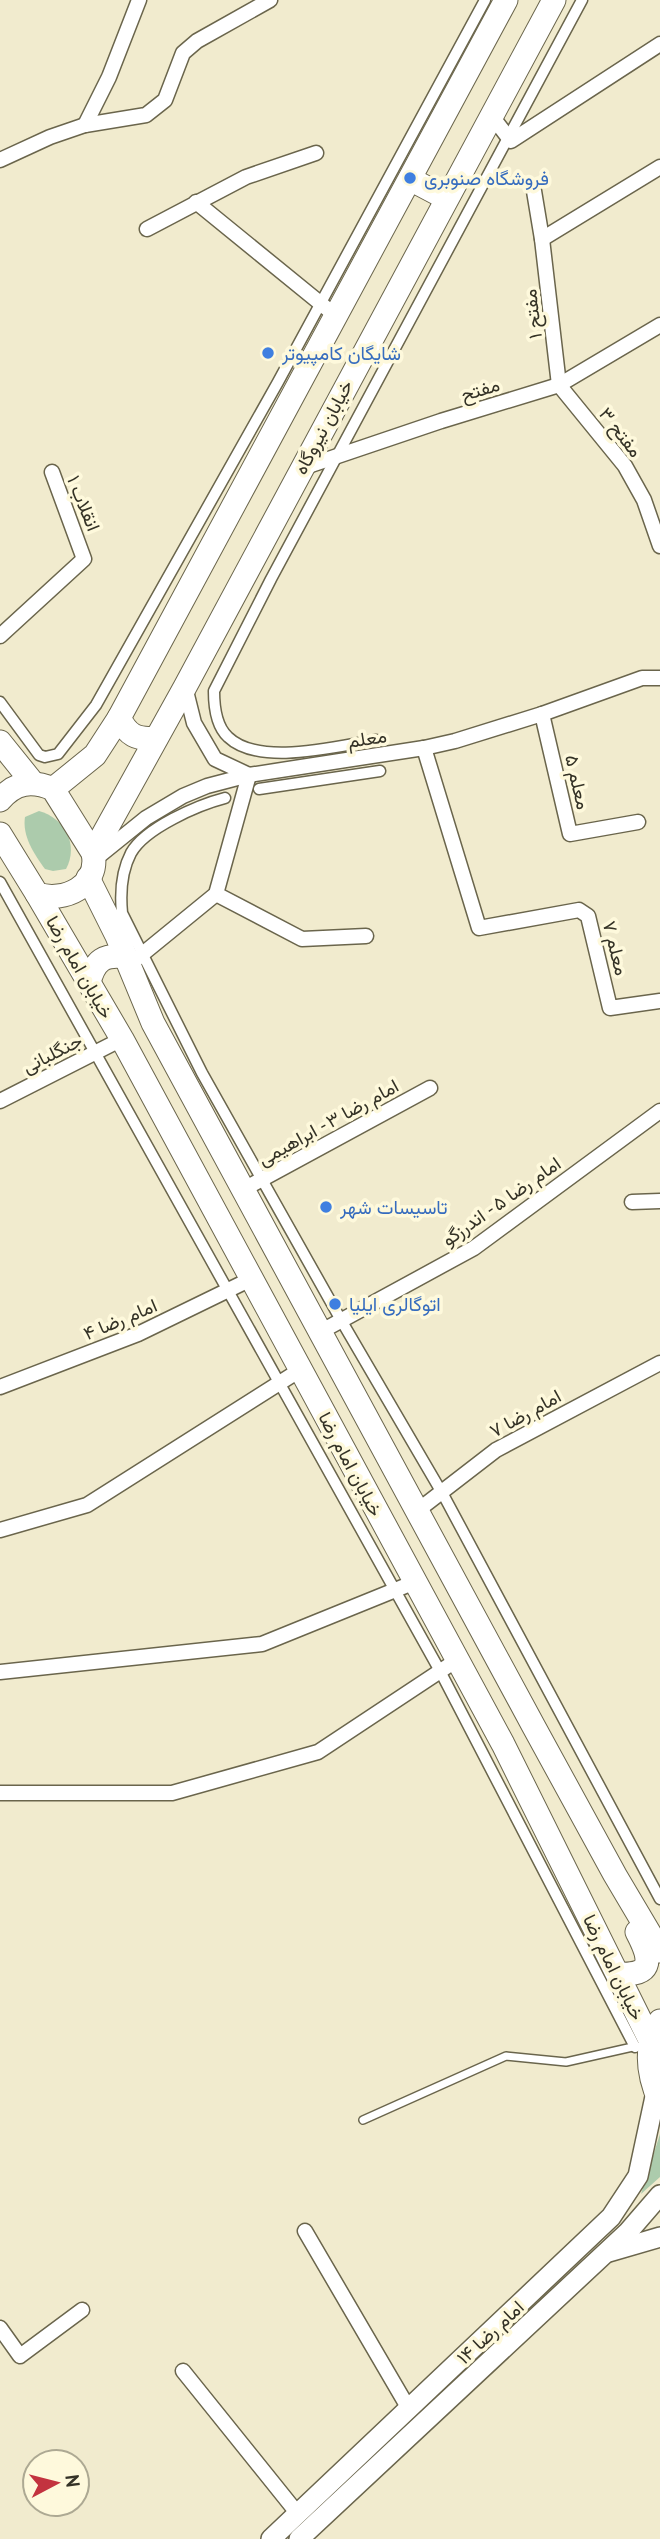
<svg xmlns="http://www.w3.org/2000/svg" width="660" height="2539" font-family="'PT Sans',Vazirmatn,sans-serif">
	<rect width="100%" height="100%" fill="#f1ebce"/>
	<g fill="#accbac">
		<path d="M39,811C65,818 79,845 66,869L53,871L45,869C34,854 22,836 25,817Z"/>
		<path d="M660,2134V2177L641,2194Z"/>
	</g>
	<g fill="none" stroke-linecap="round" stroke-linejoin="round">
		<g stroke="#6a654c" stroke-width="10">
			<path id="service" d="M363,2120L506,2056L566,2062L637,2046"/>
		</g>
		<g stroke="#6a654c" stroke-width="13">
			<g id="pedestrian">
				<path d="M0,702L39,755L45,757L58,754L96,705L278,382L485,0"/>
				<path d="M376,740C337,746 259,767 228,737C216,726 214,706 214,691L271,579L582,0"/>
				<path d="M259,789L380,771"/>
				<path d="M225,798C198,805 145,828 131,853C121,872 120,892 122,913L202,1073L341,1320L445,1498L660,1899"/>
				<path d="M0,882L440,1671L635,2047"/>
			</g>
		</g>
		<g stroke="#6a654c" stroke-width="17">
			<g id="minor">
				<path d="M491,115L511,141L660,44"/>
				<path d="M85,125L109,77L139,0"/>
				<path d="M0,160L50,137L85,125L146,115L165,100L183,53L197,41L270,0"/>
				<path d="M534,191L542,239L559,385L625,466L644,500L660,546"/>
				<path d="M196,202L336,316"/>
				<path d="M147,229L246,177L316,153"/>
				<path d="M542,239L660,167"/>
				<path d="M302,468L441,421L559,385L660,325"/>
				<path d="M0,636L84,559L52,472"/>
				<path d="M185,687L194,723L215,759L249,775"/>
				<path d="M542,714L570,834L638,822"/>
				<path d="M424,748L479,928L579,910L588,916L610,1008L660,1001"/>
				<path d="M94,860L146,818L183,796L207,786L249,775L424,748L455,741L542,714L642,678H660"/>
				<path d="M216,894L302,939L366,936"/>
				<path d="M129,965L216,894L249,775"/>
				<path d="M0,1101L122,1039"/>
				<path d="M244,1189L430,1088"/>
				<path d="M632,1202L660,1201"/>
				<path d="M320,1332L474,1248L660,1111"/>
				<path d="M0,1387L138,1334L251,1279"/>
				<path d="M417,1511L496,1450L660,1363"/>
				<path d="M0,1530L87,1505L300,1370"/>
				<path d="M0,1672L262,1644L415,1582"/>
				<path d="M0,1793H172L318,1752L457,1660"/>
				<path d="M305,2231L409,2409"/>
				<path d="M0,2328L20,2356L82,2310"/>
				<path d="M183,2371L298,2514"/>
			</g>
		</g>
		<g stroke="#6a654c" stroke-width="22">
			<g id="tertiary">
				<path d="M609,2252L660,2237"/>
				<path d="M271,2539L611,2217L638,2176L656,2092"/>
				<path d="M299,2539L628,2232L660,2195"/>
			</g>
		</g>
		<g stroke="#6a654c" stroke-width="25">
			<g id="primary">
				<path d="M410,179L446,198"/>
				<path d="M119,718C128,735 136,740 156,738"/>
				<path d="M0,742L33,783"/>
				<path d="M53,789L95,755L119,718L506,0"/>
				<path d="M0,800C15,782 32,780 53,789L93,853C100,886 64,903 37,894L0,834"/>
				<path d="M93,853L185,687L554,0"/>
				<path d="M88,878L117,936L153,1023L534,1727L615,1875L660,1951"/>
				<path d="M37,894L122,1039L503,1744L651,2042"/>
				<path d="M89,982C95,960 104,954 126,957"/>
				<path d="M618,1974C656,1976 650,1957 637,1932"/>
				<path d="M660,2021C644,2046 648,2075 660,2102"/>
			</g>
		</g>
		<use href="#service" stroke="#fff" stroke-width="7"/>
		<use href="#pedestrian" stroke="#fff" stroke-width="10"/>
		<use href="#minor" stroke="#fff" stroke-width="14"/>
		<use href="#tertiary" stroke="#fff" stroke-width="19"/>
		<use href="#primary" stroke="#fff" stroke-width="23"/>
	</g>
	<g fill="#3f7fe0" stroke="#fef9dc" stroke-width="2.5">
		<circle cx="410" cy="178" r="7"/>
		<circle cx="268" cy="353" r="7"/>
		<circle cx="326" cy="1207" r="7"/>
		<circle cx="335" cy="1304" r="7"/>
	</g>
	<g text-anchor="middle" stroke-width="7" stroke-linejoin="round" paint-order="stroke">
		<g font-size="19" fill="#366cbe" stroke="#fef9dc" text-anchor="start">
			<text x="424" y="185">فروشگاه صنوبری</text>
			<text x="282" y="360">شایگان کامپیوتر</text>
			<text x="340" y="1214">تاسیسات شهر</text>
			<text x="349" y="1311">اتوگالری ایلیا</text>
		</g>
		<g font-size="19" fill="#343226" stroke="#fef9dc">
			<text transform="translate(532 314) rotate(-97)" y="7">مفتح ۱</text>
			<text transform="translate(480 389) rotate(-17)" y="7">مفتح</text>
			<text transform="translate(323 427) rotate(-62)" y="7">خیابان نیروگاه</text>
			<text transform="translate(621 432) rotate(52)" y="7">مفتح ۳</text>
			<text transform="translate(84 503) rotate(68)" y="7">انقلاب ۱</text>
			<text transform="translate(367 738) rotate(-9)" y="7">معلم</text>
			<text transform="translate(578 782) rotate(77)" y="7">معلم ۵</text>
			<text transform="translate(616 948) rotate(76)" y="7">معلم ۷</text>
			<text transform="translate(80 967) rotate(60)" y="7">خیابان امام رضا</text>
			<text transform="translate(52 1053) rotate(-27)" y="7">جنگلبانی</text>
			<text transform="translate(328 1122) rotate(-29)" y="7">امام رضا ۳ - ابراهیمی</text>
			<text transform="translate(501 1201) rotate(-35)" y="7">امام رضا ۵ - اندرزگو</text>
			<text transform="translate(120 1319) rotate(-23)" y="7">امام رضا ۴</text>
			<text transform="translate(525 1413) rotate(-29)" y="7">امام رضا ۷</text>
			<text transform="translate(351 1464) rotate(62)" y="7">خیابان امام رضا</text>
			<text transform="translate(614 1967) rotate(64)" y="7">خیابان امام رضا</text>
			<text transform="translate(490 2332) rotate(-43)" y="7">امام رضا ۱۴</text>
		</g>
	</g>
	<g transform="translate(56 2483) rotate(83)"><circle r="33" fill="#fef9dc" stroke="#ada993" stroke-width="2"/>
	<path d="M0-5L12 26L0 18L-12 26Z" fill="#c3333f"/>
	<text y="-10" font-size="19" font-weight="bold" text-anchor="middle" fill="#343226">N</text>
	</g>
</svg>
